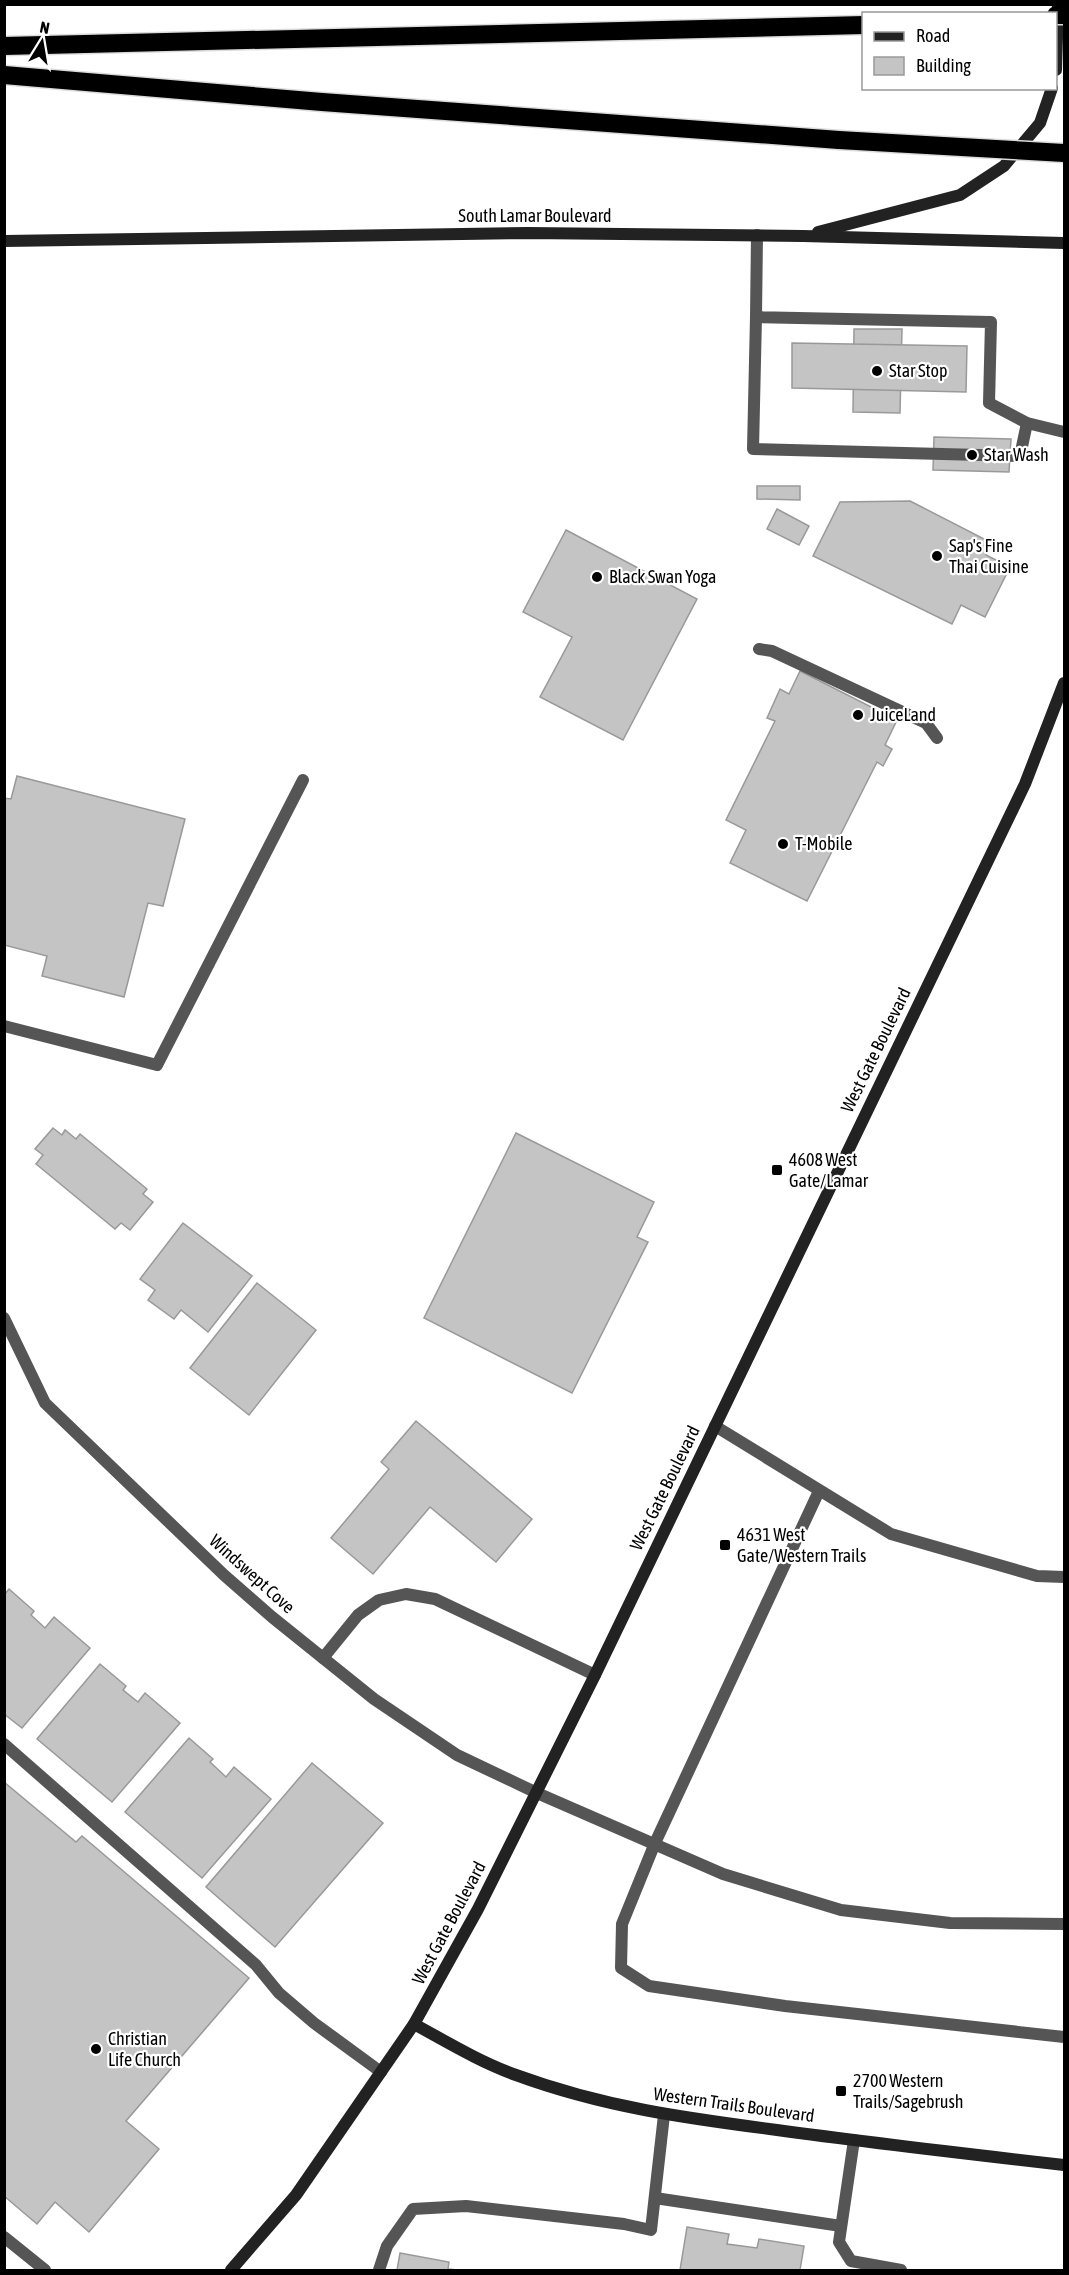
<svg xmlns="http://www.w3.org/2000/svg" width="1069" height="2275" font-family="'Asap Condensed',sans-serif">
	<rect width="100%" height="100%" fill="#fff"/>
	<g fill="#c4c4c4" stroke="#999" stroke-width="1.5">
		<path d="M854,329H902L900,413L853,412Z"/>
		<path d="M792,343L967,346L966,392L792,388Z"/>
		<path d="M934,437L1011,439L1009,472L933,470Z"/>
		<path d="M757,486H800V500L757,499Z"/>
		<path d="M910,501L992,543L986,555L1010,567L985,617L961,605L952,624L813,556L840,502Z"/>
		<path d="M777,509L809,526L799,545L767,529Z"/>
		<path d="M566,530L697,599L623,740L540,697L572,637L523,612Z"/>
		<path d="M800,671L897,720L885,745L892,749L883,766L877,762L807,901L730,863L746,830L726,820L775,721L767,718L780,689L789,694Z"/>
		<path d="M17,776L185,819L163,906L148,903L124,997L42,976L47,956L4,945V798L11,799Z"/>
		<path d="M53,1128L62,1135L65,1130L76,1139L80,1134L147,1189L143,1194L153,1202L130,1230L121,1223L115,1229L36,1164L43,1155L35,1149Z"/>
		<path d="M516,1133L654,1202L637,1237L648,1242L572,1393L424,1318Z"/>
		<path d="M183,1223L252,1276L208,1332L181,1310L174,1319L148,1300L155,1290L140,1279Z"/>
		<path d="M257,1283L316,1330L249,1415L190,1368Z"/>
		<path d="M416,1421L532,1519L496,1562L430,1507L373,1574L331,1538L389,1469L381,1462Z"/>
		<path d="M9,1589L34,1611L31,1615L45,1628L54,1617L90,1648L22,1728L4,1714V1595Z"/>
		<path d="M100,1664L126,1686L123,1690L138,1702L145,1693L180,1723L112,1802L37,1739Z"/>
		<path d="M189,1738L213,1759L210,1762L226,1777L234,1767L271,1799L202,1878L125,1812Z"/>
		<path d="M312,1763L383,1823L275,1947L206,1887Z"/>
		<path d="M4,1782L76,1842L82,1836L249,1978L126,2121L159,2149L89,2232L55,2202L37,2224L4,2196Z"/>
		<path d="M687,2227L729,2234L727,2244L757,2248L759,2239L804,2246L800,2270H680Z"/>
		<path d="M400,2253L449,2262L448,2269L458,2270H397Z"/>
	</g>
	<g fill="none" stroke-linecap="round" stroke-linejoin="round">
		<g stroke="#dbdbdb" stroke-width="21">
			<g id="highway">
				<path d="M4,46L864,25"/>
				<path d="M4,75L322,102L839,140"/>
			</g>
		</g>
		<g stroke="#555" stroke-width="12">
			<path d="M757,235L756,317L991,322L989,403L1027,423L1064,432"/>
			<path d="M756,317L753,449L1020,456L1027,423"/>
			<path d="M759,649L772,651L926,723L937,738"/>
			<path d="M4,1026L157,1065L303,780"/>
			<path d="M715,1426L891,1534L1037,1576L1064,1577"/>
			<path d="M819,1491L655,1843L622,1924L621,1968L649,1986L785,2006L1064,2037"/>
			<path d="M323,1658L358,1615L379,1600L406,1594L435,1599L595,1675"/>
			<path d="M4,1744L256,1965L279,1993L314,2023L381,2072"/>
			<path d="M537,1793L723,1874L841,1910L950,1923L1064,1924"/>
			<path d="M854,2140L839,2242L851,2261L901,2270"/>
			<path d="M655,2198L841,2226"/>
			<path d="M4,2237L45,2270"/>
			<path d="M379,2270L387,2246L413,2209L466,2206L624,2224L651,2230L664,2115"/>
		</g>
		<path stroke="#555" stroke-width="12" d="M4,1318L45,1403L224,1575L272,1617L374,1699L457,1755L537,1793"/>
		<g stroke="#222" stroke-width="12">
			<path d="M1056,70L1058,4"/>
			<path d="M818,232L960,195L1004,166L1040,123L1052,88"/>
			<path d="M4,241L528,233L803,236L1064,243"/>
			<path d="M414,2024C447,2042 480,2062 516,2075C603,2107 685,2118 777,2130C872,2143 968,2154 1064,2165"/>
			<path d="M231,2270L296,2195L414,2024L478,1909L595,1675L1025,784L1064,683"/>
		</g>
		<use href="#highway" stroke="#000" stroke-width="18"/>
		<g stroke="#dbdbdb" stroke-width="21" stroke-linecap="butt">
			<g id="highway-bridge">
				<path d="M1056,15H1064"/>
				<path d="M839,140L1064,153"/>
			</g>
		</g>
		<use href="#highway-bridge" stroke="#000" stroke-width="18"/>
	</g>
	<g fill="#000" stroke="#fff" stroke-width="2">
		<circle cx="877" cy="371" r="6"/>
		<circle cx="972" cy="455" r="6"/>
		<circle cx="937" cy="556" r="6"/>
		<circle cx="597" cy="577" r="6"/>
		<circle cx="858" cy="715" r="6"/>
		<circle cx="783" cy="844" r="6"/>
		<rect x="771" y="1164" width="12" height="12" rx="3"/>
		<rect x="719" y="1539" width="12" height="12" rx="3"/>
		<circle cx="96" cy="2049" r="6"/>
		<rect x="835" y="2085" width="12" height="12" rx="3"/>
	</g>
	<g text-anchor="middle" stroke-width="4.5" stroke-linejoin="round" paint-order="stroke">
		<g font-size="18" fill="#000" stroke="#fff">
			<text x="535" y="222">South Lamar Boulevard</text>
			<text transform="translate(876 1050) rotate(-64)" y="6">West Gate Boulevard</text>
			<text transform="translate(665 1488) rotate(-64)" y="6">West Gate Boulevard</text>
			<text transform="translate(252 1574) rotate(42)" y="6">Windswept Cove</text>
			<text transform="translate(449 1923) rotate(-62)" y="6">West Gate Boulevard</text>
			<text transform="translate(734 2105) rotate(8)" y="6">Western Trails Boulevard</text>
		</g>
		<g font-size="18" fill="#000" stroke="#fff" text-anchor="start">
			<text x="889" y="377">Star Stop</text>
			<text x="984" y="461">Star Wash</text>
			<text x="949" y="552">Sap's Fine<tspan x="949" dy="21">Thai Cuisine</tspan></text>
			<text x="609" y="583">Black Swan Yoga</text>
			<text x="870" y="721">JuiceLand</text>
			<text x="795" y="850">T-Mobile</text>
			<text x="789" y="1166">4608 West<tspan x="789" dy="21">Gate/Lamar</tspan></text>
			<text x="737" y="1541">4631 West<tspan x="737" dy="21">Gate/Western Trails</tspan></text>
			<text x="108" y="2045">Christian<tspan x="108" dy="21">Life Church</tspan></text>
			<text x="853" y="2087">2700 Western<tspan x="853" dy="21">Trails/Sagebrush</tspan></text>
		</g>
	</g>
	<rect width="1069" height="2275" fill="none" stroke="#000000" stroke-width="12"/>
	<rect x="862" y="12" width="195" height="78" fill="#ffffff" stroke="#999999" stroke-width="1.5"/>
	<rect x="874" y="32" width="30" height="9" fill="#222222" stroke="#999999" stroke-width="1.5"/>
	<text x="916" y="42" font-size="18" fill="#000000">Road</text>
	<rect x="874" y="57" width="30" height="18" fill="#c4c4c4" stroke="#999999" stroke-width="1.5"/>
	<text x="916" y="72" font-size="18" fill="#000000">Building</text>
	<g transform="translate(42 42) rotate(11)" stroke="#ffffff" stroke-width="4.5" paint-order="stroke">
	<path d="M0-4.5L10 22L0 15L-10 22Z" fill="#000000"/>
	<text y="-9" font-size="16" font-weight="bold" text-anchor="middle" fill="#000000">N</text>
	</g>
</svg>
